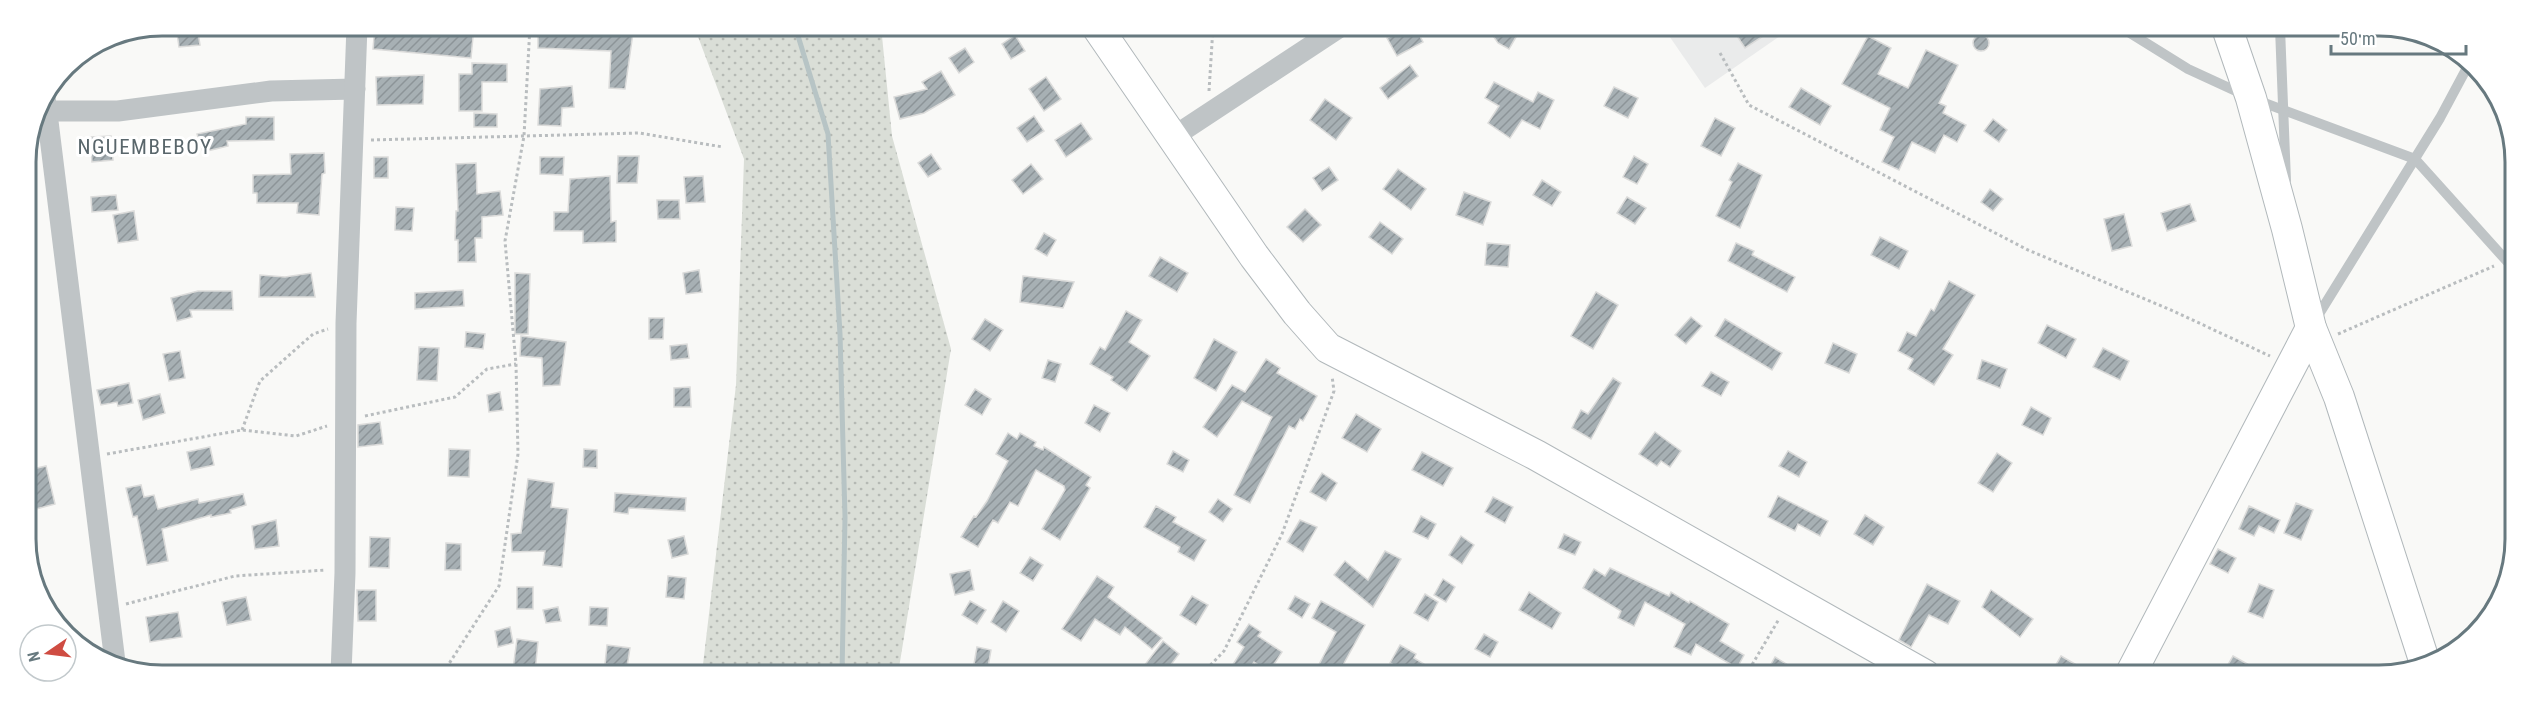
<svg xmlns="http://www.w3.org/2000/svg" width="2541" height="701" font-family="'Roboto Condensed',sans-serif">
	<defs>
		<pattern id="grass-dots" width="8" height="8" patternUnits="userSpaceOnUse" patternTransform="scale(1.5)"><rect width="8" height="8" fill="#daded7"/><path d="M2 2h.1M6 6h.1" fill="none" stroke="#b5b9b4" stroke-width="1.8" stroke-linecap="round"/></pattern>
		<pattern id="building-hatch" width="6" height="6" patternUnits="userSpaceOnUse" patternTransform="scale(1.5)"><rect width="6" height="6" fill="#a7b0b4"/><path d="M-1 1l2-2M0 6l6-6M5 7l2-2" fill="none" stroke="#8c9498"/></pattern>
	</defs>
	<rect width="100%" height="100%" fill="#f9f9f7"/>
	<path fill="#eaebeb" d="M1663,27H1793L1705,88Z"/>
	<path fill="url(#grass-dots)" d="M694,26H881L892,136L951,349L898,674L702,673L736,385L744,159Z"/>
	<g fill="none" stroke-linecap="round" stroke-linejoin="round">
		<path stroke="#b7c4c5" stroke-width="5" d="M795,26L828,134L840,334L845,517L842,674"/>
	</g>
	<g fill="url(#building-hatch)" stroke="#dbdbda" stroke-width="1.5">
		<path d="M176,26H197L200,45L179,47Z"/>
		<path d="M375,26L450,30L451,26H474L471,58L373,49Z"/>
		<path d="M538,26L592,27V30L633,33L625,89L609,88L611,51L538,48Z"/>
		<path d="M1408,27H1415L1423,42L1397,56L1387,38Z"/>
		<path d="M1487,27H1509L1519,32L1509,49L1498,43Z"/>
		<path d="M1731,27H1777L1745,48Z"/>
		<path d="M1015,35L1025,51L1011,59L1002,44Z"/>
		<circle cx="1981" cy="43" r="8"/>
		<path d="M1868,36L1891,48L1878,74L1908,88L1926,50L1958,65L1939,103L1946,106L1943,113L1966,125L1957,142L1944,135L1935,153L1912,142L1899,170L1882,162L1894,137L1880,130L1890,108L1842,84Z"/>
		<path d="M965,48L974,62L959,73L949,58Z"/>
		<path d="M472,63L507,64V82H482V111H459V74H472Z"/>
		<path d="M1410,65L1418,76L1388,99L1380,88Z"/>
		<path d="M941,71L955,95L924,113L900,119L894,97L927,89L922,82Z"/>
		<path d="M424,75L423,104L377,105L376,77Z"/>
		<path d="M1046,77L1061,99L1044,111L1029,89Z"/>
		<path d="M1494,82L1533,102L1538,92L1554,100L1540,129L1522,120L1510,138L1488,123L1499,106L1485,98Z"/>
		<path d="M572,86L574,107L562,108L561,126L538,125L540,89Z"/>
		<path d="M1614,87L1638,98L1628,118L1604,106Z"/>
		<path d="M1801,88L1831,106L1820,125L1789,107Z"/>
		<path d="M1325,99L1352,118L1336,140L1310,120Z"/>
		<path d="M474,113L497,114V127H474Z"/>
		<path d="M1034,116L1044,131L1027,142L1017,128Z"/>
		<path d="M246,117H274V140L227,141L228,146L203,152L197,134L246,124Z"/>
		<path d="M1715,118L1735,128L1721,156L1701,146Z"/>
		<path d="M1993,119L2007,130L1999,142L1984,131Z"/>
		<path d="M1081,123L1092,139L1066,157L1055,140Z"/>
		<path d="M111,136L113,160L92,162L90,137Z"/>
		<path d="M324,153L325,173L322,174L319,215L297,213L298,203H257V193H253V175L291,174L290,154Z"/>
		<path d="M931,154L941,169L928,177L918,163Z"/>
		<path d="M618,156H639L637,183H617Z"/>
		<path d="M1634,156L1648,164L1637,184L1623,177Z"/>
		<rect x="374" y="157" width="14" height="21"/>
		<path d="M540,157H564L563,175L540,174Z"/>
		<path d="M476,163L477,194L500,191L503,215L482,217V238H475L476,262H458V240H455L456,211H458L456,164Z"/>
		<path d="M1738,163L1762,175L1740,228L1716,216L1732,182L1729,180Z"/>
		<path d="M1031,164L1043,179L1023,194L1012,180Z"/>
		<path d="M1329,167L1338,180L1322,191L1313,178Z"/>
		<path d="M1398,169L1426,189L1411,210L1383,189Z"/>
		<path d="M610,176L611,222L616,221V242L583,243V231H554V212H568L570,179Z"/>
		<path d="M703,176L705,202L686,203L684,177Z"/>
		<path d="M1542,180L1561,192L1552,206L1533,195Z"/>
		<path d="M1990,189L2003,199L1993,211L1981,202Z"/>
		<path d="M1464,192L1491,202L1483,225L1456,215Z"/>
		<path d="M116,195L118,210L92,212L91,197Z"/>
		<path d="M1627,197L1646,208L1635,224L1617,213Z"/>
		<path d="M657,200H679L680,219H658Z"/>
		<path d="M2190,204L2196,221L2167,231L2161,213Z"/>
		<path d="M396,207L414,208L412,231L395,230Z"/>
		<path d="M1305,209L1321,225L1303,242L1287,227Z"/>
		<path d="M134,211L138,240L118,243L113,215Z"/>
		<path d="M2124,214L2132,246L2112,251L2104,219Z"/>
		<path d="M1380,222L1403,239L1392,254L1369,237Z"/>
		<path d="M1044,233L1056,240L1047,256L1035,249Z"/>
		<path d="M1880,237L1908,251L1899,269L1871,255Z"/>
		<path d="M1487,243L1510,245L1508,267L1485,265Z"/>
		<path d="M1736,243L1754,251L1752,255L1795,277L1787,292L1728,261Z"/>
		<path d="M1160,257L1188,273L1177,292L1149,276Z"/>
		<path d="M699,270L702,292L686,294L683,273Z"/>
		<path d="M311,273L315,297H259L260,275L285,277Z"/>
		<path d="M515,273L530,274L528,334H515Z"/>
		<path d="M1023,276L1074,282L1063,308L1020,302Z"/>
		<path d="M1949,281L1975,295L1943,349L1953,355L1934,385L1908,369L1913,359L1898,351L1907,332L1916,336L1931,309L1934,311Z"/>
		<path d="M463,290L464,306L415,309V293Z"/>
		<path d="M198,291H232L233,310H190L192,317L177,321L171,298Z"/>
		<path d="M1596,292L1618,305L1593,349L1571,336Z"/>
		<path d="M1126,311L1142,320L1129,342L1150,356L1127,391L1111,380L1113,377L1090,364L1100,347L1105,350Z"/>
		<path d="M1691,317L1702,326L1686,344L1675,335Z"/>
		<path d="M649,318H664L663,339H649Z"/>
		<path d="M985,319L1003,330L990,351L972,339Z"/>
		<path d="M1725,319L1782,353L1772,370L1715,336Z"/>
		<path d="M2047,325L2076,339L2066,358L2038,343Z"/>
		<path d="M466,332L485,334L483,349L465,347Z"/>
		<path d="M521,336L566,342L560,385L543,386L542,358L520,356Z"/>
		<path d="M1214,339L1237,352L1216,391L1194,378Z"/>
		<path d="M1833,343L1857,354L1849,373L1825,363Z"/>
		<path d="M687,344L689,358L671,360L670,346Z"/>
		<path d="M419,347L439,348L437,381L417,380Z"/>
		<path d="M2103,348L2129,361L2120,380L2093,367Z"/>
		<path d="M180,351L185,378L169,381L163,354Z"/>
		<path d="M1266,359L1280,368L1277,373L1317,396L1303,421L1300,419L1295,429L1289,426L1250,503L1234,495L1272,417L1242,401L1217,437L1203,427L1232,385L1245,392Z"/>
		<path d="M1048,360L1061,364L1055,382L1042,378Z"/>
		<path d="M1982,360L2007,369L2000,388L1977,379Z"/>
		<path d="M1711,372L1729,382L1721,396L1702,386Z"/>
		<path d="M1613,378L1621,383L1591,439L1572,428L1581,410L1588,414Z"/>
		<path d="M129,383L133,403L118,406L117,402L101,405L97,390Z"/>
		<path d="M690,387L691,407H674V388Z"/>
		<path d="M975,389L991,399L982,415L965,405Z"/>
		<path d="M500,392L503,410L489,412L487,395Z"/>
		<path d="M160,394L165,413L143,420L138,400Z"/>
		<path d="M1094,405L1110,413L1100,432L1085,423Z"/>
		<path d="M2031,407L2051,418L2043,435L2022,425Z"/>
		<path d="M1356,414L1381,429L1367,452L1342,438Z"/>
		<path d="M380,422L383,444L358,447V425Z"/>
		<path d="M1655,432L1681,451L1670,467L1661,461L1657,466L1639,454Z"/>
		<path d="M1008,433L1017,439L1020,433L1036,442L1034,446L1043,450L1044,447L1091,477L1086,485L1090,488L1060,540L1042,529L1065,490L1064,486L1036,470L1018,506L1010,502L998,523L993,520L978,547L961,537L974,516L976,517L987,501L1008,461L996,454Z"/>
		<path d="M210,447L214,465L191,470L187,452Z"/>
		<path d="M449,449L470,450L469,477L448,476Z"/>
		<path d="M584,449L597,450V468L583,467Z"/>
		<path d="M1173,451L1189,460L1183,472L1167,464Z"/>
		<path d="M1788,451L1807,462L1799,477L1779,466Z"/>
		<path d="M1422,452L1453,468L1443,486L1412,470Z"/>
		<path d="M1997,453L2012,463L1993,492L1978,483Z"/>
		<path d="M46,466L55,504L36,509L28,470Z"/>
		<path d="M1322,473L1337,483L1326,501L1310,492Z"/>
		<path d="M528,479L554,483L551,507L568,509L562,567L543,565L545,551L512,552L511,534L521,533Z"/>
		<path d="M141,485L144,497L154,495L158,509L198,499L199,503L243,494L246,505L230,510L231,513L211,517V515L162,529L168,561L147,565L137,516L133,517L126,488Z"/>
		<path d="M615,493L686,498L685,511L629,508L628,514L614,512Z"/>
		<path d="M1778,496L1828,521L1820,536L1798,524L1795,531L1768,517Z"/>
		<path d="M1493,497L1513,507L1505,523L1485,512Z"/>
		<path d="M1218,499L1232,509L1223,522L1209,512Z"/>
		<path d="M2296,503L2313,510L2301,540L2284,533Z"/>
		<path d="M1156,506L1176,517L1173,522L1206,540L1194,561L1178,552L1180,547L1144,527Z"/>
		<path d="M2249,506L2280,520L2274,533L2259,526L2254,536L2239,529Z"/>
		<path d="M1865,515L1884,527L1873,545L1854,534Z"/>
		<path d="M1421,516L1436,524L1428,539L1413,532Z"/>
		<path d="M276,520L279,546L255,549L252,526Z"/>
		<path d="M1300,520L1317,527L1303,552L1287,542Z"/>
		<path d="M1564,534L1581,542L1575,555L1558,548Z"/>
		<path d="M684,536L688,554L672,558L668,540Z"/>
		<path d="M1461,536L1474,545L1462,564L1449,555Z"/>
		<path d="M370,537L390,538L389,568L369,567Z"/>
		<path d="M446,543L461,544V570H445Z"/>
		<path d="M2218,549L2236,558L2228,573L2210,564Z"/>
		<path d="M1385,551L1401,559L1373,607L1334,575L1345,561L1368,580Z"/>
		<path d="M1030,557L1043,565L1033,581L1020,573Z"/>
		<path d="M1610,568L1669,596L1671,592L1689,603L1690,601L1729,624L1720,641L1744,655L1737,668L1696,644L1691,655L1674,647L1685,624L1645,602L1634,626L1618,618L1621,611L1583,588L1594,569L1605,576Z"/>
		<path d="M970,570L974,590L955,595L950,574Z"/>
		<path d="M668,576L686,578L684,599L666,597Z"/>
		<path d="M1097,576L1114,587L1108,597L1162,638L1152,649L1125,627L1120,635L1095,619L1081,641L1062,629Z"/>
		<path d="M1443,579L1455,587L1446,602L1434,595Z"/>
		<path d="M1927,584L1960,601L1948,624L1929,615L1911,647L1899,640Z"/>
		<path d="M2259,584L2274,590L2263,618L2248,612Z"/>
		<rect x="517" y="587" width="16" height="22"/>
		<path d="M357,590H376V621H358Z"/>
		<path d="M1991,590L2033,619L2020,637L1982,607Z"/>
		<path d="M1529,592L1561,613L1552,629L1519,610Z"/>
		<path d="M1425,594L1438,602L1428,621L1414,613Z"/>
		<path d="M1192,596L1208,605L1196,625L1180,615Z"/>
		<path d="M1295,596L1310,604L1302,618L1288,609Z"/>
		<path d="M246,597L251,620L227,625L222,602Z"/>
		<path d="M970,601L986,610L977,624L962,615Z"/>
		<path d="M1003,601L1019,611L1006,632L991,622Z"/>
		<path d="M1321,601L1365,625L1338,674H1314L1336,632L1312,618Z"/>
		<path d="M558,607L561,621L546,623L543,610Z"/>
		<path d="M590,607L608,608L607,626L589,625Z"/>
		<path d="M178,612L182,637L150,642L146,617Z"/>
		<path d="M1249,624L1261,632L1258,636L1282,652L1269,672L1254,662L1246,674H1227L1244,647L1237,642Z"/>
		<path d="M510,627L513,643L498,647L495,631Z"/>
		<path d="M1484,634L1498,642L1490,657L1475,649Z"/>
		<path d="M517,639L538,642L535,672L513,669Z"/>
		<path d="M1163,641L1179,654L1164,674H1138Z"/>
		<path d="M607,645L630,648L626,673H609L610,665L605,664Z"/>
		<path d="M1400,645L1416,654L1414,658L1440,674H1409L1390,663Z"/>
		<path d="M977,647L991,650L988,667L974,664Z"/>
		<path d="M2061,656L2094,675H2050Z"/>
		<path d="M2233,656L2267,675H2222Z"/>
		<path d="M1775,657L1804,675H1765Z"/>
	</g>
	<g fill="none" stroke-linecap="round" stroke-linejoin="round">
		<g stroke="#b1b8bb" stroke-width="32">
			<g id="secondary">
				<path d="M1097,27L1254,256L1297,313L1328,348L1536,455L1925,675"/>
				<path d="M2227,28L2251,98L2287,229L2311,328L2339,397L2424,660"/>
				<path d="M2130,675L2311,328"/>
			</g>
		</g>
		<g stroke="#b9bdbf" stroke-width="3" stroke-dasharray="3 3" stroke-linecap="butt">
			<path d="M1720,53L1749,105L2028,250L2171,310L2270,356"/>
			<path d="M1209,91L1213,27"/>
			<path d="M371,140L639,133L723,147"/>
			<path d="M2338,334L2494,266"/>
			<path d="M365,416L455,397L487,369L516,364"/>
			<path d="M242,430L260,381L313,334L328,329"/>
			<path d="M107,454L242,430L296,436L327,426"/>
			<path d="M126,604L235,576L326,570"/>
			<path d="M443,673L499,586L518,454L516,364L505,241L524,136L530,26"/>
			<path d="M1202,674L1224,651L1282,534L1334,391L1332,376"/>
			<path d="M1746,675L1779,619"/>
		</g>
		<g stroke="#bfc4c6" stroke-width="10">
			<path d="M2122,28L2188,69L2251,98L2415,159L2513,268"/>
			<path d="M2280,28L2286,181"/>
			<path d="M2314,322L2440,118L2470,62"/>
		</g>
		<g stroke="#bfc4c6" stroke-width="21">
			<path d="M45,97L115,662"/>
			<path d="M47,111H118L271,91L355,89"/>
			<path d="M1173,137L1340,27"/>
			<path d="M341,673L345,573L346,323L357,26"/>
		</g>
		<use href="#secondary" stroke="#fff" stroke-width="30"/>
	</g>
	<g text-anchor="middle" stroke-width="6" stroke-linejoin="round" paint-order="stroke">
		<g font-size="21" letter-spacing="1.5" fill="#59666b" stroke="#fff">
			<text x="145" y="154">NGUEMBEBOY</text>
		</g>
	</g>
	<path d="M0 0H2541V701H0ZM162 36H2379A126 126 0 0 1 2505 162V539A126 126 0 0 1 2379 665H162A126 126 0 0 1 36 539V162A126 126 0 0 1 162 36Z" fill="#fff" fill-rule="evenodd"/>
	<path fill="none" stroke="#67797f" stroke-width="3" d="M162 36H2379A126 126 0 0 1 2505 162V539A126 126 0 0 1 2379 665H162A126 126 0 0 1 36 539V162A126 126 0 0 1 162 36Z"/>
	<g transform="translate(48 653) rotate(256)"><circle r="28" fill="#ffffff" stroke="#c2c9cc" stroke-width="1.5"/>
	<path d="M0-4.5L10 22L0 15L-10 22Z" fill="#cf4c42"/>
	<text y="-9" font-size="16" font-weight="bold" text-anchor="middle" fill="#67797f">N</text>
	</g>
	<path d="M2331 45v9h135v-9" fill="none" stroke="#67797f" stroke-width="3"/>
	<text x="2340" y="45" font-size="18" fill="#67797f" stroke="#ffffff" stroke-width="4.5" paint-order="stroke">50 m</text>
</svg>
